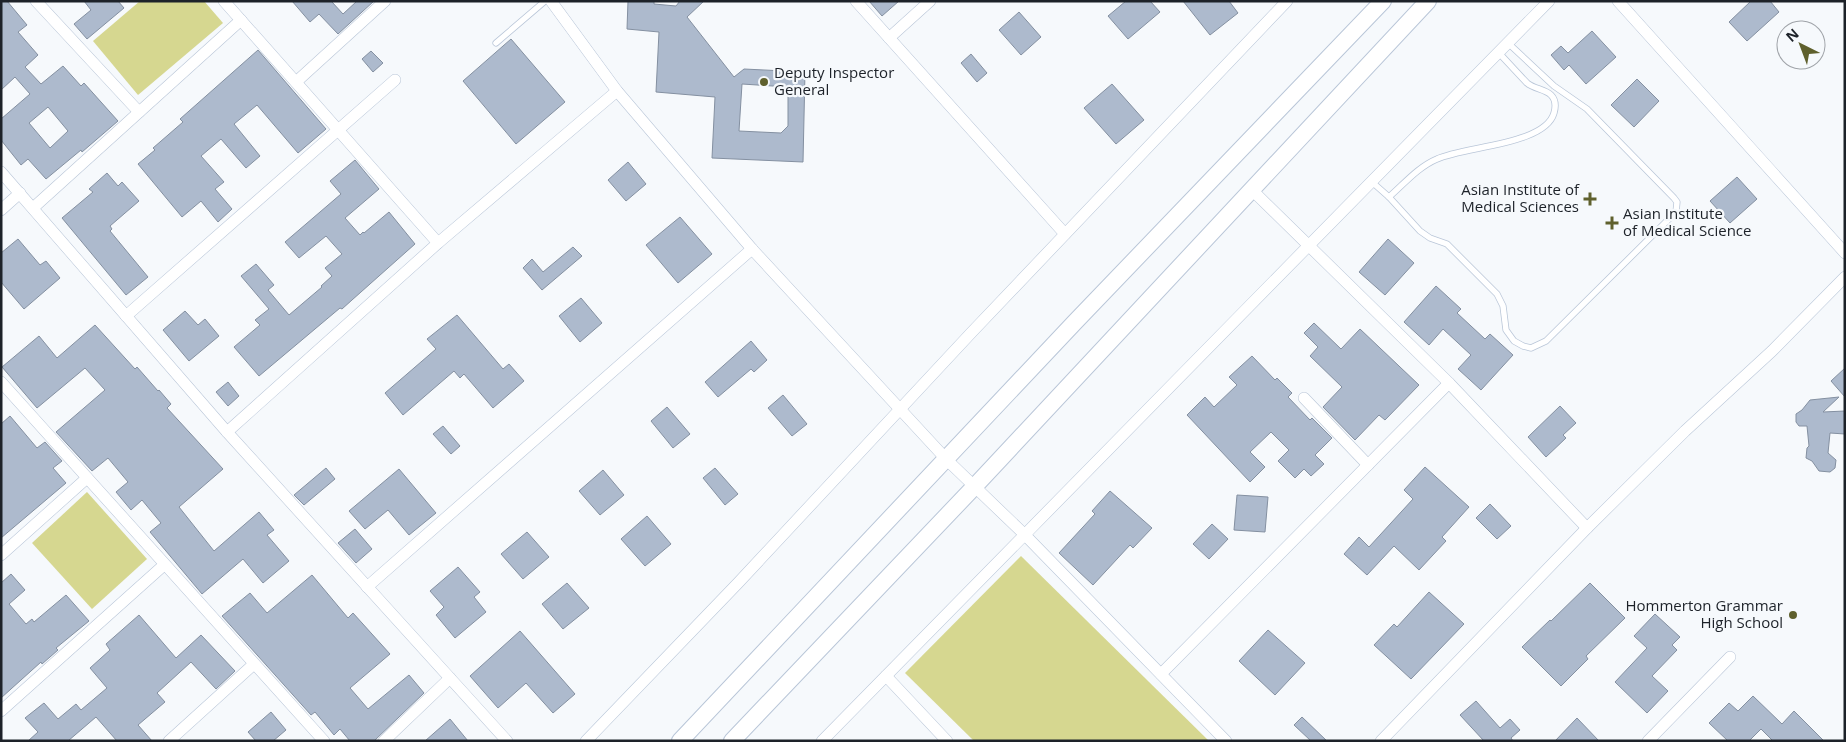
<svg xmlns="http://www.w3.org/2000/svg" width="1846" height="742" font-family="'Open Sans',sans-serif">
	<rect width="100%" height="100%" fill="#f6f9fc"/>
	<g fill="#d6d790">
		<path d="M140,1H204L223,23L138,95L93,41Z"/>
		<path d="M87,492L147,559L92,609L32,543Z"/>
		<path d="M1021,556L1209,741H974L905,673Z"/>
	</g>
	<g fill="#adbacd" stroke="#8490a1" fill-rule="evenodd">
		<path d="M1,1H7L27,25L18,32L38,55L25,67L41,84L63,66L81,86L84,83L118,121L82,152L81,150L46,179L28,159L21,165L1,140V119L30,94L15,77L1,90ZM48,107L68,131L50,148L29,123Z"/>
		<path d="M84,1H118L124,8L87,39L74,24L91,10Z"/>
		<path d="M292,1H334L332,2L343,14L357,1H374L338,34L319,14L310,22Z"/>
		<path d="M628,1H654V4L676,6L680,1H704L687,17L734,77L744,69L805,72L803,162L712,158L715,97L656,92L659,32L627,29ZM742,84L788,87V126L781,133L739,131Z"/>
		<path d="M869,1H899L882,16Z"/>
		<path d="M1126,1H1150L1160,12L1128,39L1108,16Z"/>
		<path d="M1183,1H1229L1238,13L1210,35Z"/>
		<path d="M1751,1H1770L1779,12L1747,41L1729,22Z"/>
		<path d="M1019,12L1041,37L1021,55L999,30Z"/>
		<path d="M1592,31L1616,57L1586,84L1569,65L1564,70L1551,55L1561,46L1568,53Z"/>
		<path d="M511,39L565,102L516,144L463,81Z"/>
		<path d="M258,50L326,129L298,153L257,105L234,124L260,156L246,168L221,139L201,156L224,182L215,189L232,209L218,222L201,201L182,217L138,164L155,150L153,148L183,122L180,119Z"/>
		<path d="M371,51L383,63L373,72L362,59Z"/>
		<path d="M971,54L987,73L977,82L961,63Z"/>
		<path d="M1637,79L1659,101L1634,127L1611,105Z"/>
		<path d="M1112,84L1144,120L1116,144L1084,108Z"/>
		<path d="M355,160L379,189L345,218L360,235L363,232L364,233L389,212L415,244L352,300L342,309L340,308L259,376L234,347L260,325L255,320L269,309L241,276L256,264L274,285L268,290L289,315L322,287L321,286L332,276L325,268L342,254L326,236L299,258L285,242L341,194L330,181Z"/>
		<path d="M628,162L646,184L626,201L608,180Z"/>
		<path d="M107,173L118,186L122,182L139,201L110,226L112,229L110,231L148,277L126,295L62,218L93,192L89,189Z"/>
		<path d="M1737,177L1757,199L1730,223L1710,201Z"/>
		<path d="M680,217L712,254L678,283L646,245Z"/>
		<path d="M18,239L40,265L46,261L60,278L24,309L1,282V253Z"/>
		<path d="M1388,239L1414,263L1385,295L1359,272Z"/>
		<path d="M573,247L582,256L542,290L523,268L532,259L543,272Z"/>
		<path d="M1436,286L1461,309L1457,313L1485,339L1490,334L1513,355L1481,390L1458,369L1471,355L1443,329L1429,345L1404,322Z"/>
		<path d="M581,298L602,323L580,342L559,316Z"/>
		<path d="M185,311L198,325L205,319L219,336L189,361L163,330Z"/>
		<path d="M457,315L503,369L509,364L524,381L493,408L464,374L460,378L454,371L403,415L385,393L436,349L427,339Z"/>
		<path d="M1314,323L1341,349L1360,329L1419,385L1385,420L1379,415L1355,440L1323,407L1342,387L1310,356L1318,347L1304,333Z"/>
		<path d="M95,325L135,369L137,367L158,391L159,390L171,404L167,408L223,469L179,507L214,551L259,512L274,530L267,535L289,561L263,583L243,559L202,594L150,532L161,523L142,500L131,510L116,492L128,482L108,458L92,471L56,432L105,390L85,368L37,408L2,367L39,336L57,358Z"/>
		<path d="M751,341L767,360L754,372L751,369L718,397L705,382Z"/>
		<path d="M1252,356L1275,380L1277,378L1292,393L1288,397L1310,420L1312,418L1332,438L1315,455L1324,464L1311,476L1304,469L1295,478L1278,461L1289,450L1271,432L1250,452L1265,467L1250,482L1187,415L1205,397L1214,407L1237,385L1229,377Z"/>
		<path d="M1845,368V397L1831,381Z"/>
		<path d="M228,382L239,396L228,406L216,392Z"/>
		<path d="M783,395L807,424L792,436L768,408Z"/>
		<path d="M1839,397L1823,412L1845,411V434L1830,433L1828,453L1836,460L1835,468L1830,472L1819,471L1812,461L1806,458L1807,448L1809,446L1807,426H1799L1796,422V414L1802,410L1810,400Z"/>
		<path d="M1560,406L1576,423L1563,435L1566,438L1546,457L1528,437Z"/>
		<path d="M667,407L690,434L673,448L651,421Z"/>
		<path d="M10,416L37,448L45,442L62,461L53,468L66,483L1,538V424Z"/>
		<path d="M443,426L460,446L451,454L433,434Z"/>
		<path d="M1425,467L1469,507L1442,537L1446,541L1419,570L1394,546L1367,575L1344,554L1359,537L1369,547L1413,499L1404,490Z"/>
		<path d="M326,468L335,479L304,505L294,495Z"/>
		<path d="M715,468L738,494L725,505L703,478Z"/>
		<path d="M399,469L436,513L409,535L388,510L365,529L349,511Z"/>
		<path d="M603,470L624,495L600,515L579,491Z"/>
		<path d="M1110,491L1152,528L1133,548L1130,545L1093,585L1059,553L1095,514L1092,511Z"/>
		<path d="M1237,495L1268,497L1265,532L1234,530Z"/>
		<path d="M1490,504L1511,526L1497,539L1476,518Z"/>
		<path d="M647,516L671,544L645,566L621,539Z"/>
		<path d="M1212,524L1228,539L1209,559L1193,544Z"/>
		<path d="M355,529L372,549L356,563L338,543Z"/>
		<path d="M527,532L549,557L523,579L501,554Z"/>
		<path d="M458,567L480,592L474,597L486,612L455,638L436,615L444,607L430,591Z"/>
		<path d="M11,574L25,590L9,604L26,624L32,619L34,622L66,595L89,621L56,648L58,650L42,664L41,662L1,698V583Z"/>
		<path d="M312,575L348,618L353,613L390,654L350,688L368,709L409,675L424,693L374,741H350L340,729L334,735L315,712L311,715L222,616L250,593L267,613Z"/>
		<path d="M567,583L589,608L563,629L542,604Z"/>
		<path d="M1590,583L1625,618L1586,656L1588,659L1561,686L1522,647L1550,620L1551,621Z"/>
		<path d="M1429,592L1464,624L1411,679L1374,645L1394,624L1397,627Z"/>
		<path d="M1655,614L1680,637L1672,645L1677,650L1652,676L1668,691L1647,713L1615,682L1647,648L1634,636Z"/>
		<path d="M139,615L176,658L201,635L235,671L216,689L191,662L157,693L165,702L138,725L152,741H117L96,717L68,741H28L38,732L25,718L44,703L58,719L76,704L81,710L107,688L90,668L110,650L106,644Z"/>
		<path d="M1268,630L1305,663L1275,695L1239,661Z"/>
		<path d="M520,631L575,694L553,713L526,683L498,708L470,676Z"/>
		<path d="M1753,696L1782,724L1794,711L1824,741H1773L1761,729L1749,741H1728L1709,723L1729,703L1738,711Z"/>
		<path d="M1476,701L1500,728L1510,719L1520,730L1511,738L1513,741H1484L1460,715Z"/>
		<path d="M271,712L286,730L273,741H256L248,732Z"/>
		<path d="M1302,717L1327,741H1311L1294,725Z"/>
		<path d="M1577,718L1599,741H1555Z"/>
		<path d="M450,719L468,741H425Z"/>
	</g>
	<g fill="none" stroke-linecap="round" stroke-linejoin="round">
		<g stroke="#b9c6d8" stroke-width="7">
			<g id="lane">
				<path d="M496,43L545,1"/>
				<path d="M1372,182L1389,197L1420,231L1430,238L1447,244L1497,294L1503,306L1506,330L1514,341L1523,346L1531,348L1546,341L1676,212L1677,202L1674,198L1587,109L1554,86L1508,43"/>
				<path d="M1389,197C1404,184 1418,167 1437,159C1465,146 1545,145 1554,113C1556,106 1556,100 1551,95C1545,89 1534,89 1527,83L1499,53"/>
			</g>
		</g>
		<g stroke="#b9c6d8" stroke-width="12">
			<g id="street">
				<path d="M36,1L139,112"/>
				<path d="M224,1L438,243"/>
				<path d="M551,1L617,91L752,249L947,460L1024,534L1226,741"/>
				<path d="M856,1L1065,234"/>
				<path d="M1618,1L1845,253"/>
				<path d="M889,38L930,1"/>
				<path d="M296,82L385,1"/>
				<path d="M1,172L227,432L507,741"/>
				<path d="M1251,189L1449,383L1587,528"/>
				<path d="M33,208L241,20"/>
				<path d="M1,210L20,193"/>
				<path d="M126,316L395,80"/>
				<path d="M1,382L324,741"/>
				<path d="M1304,398L1368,465"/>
				<path d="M227,432L438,243L617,91"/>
				<path d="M1,555L87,478"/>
				<path d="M367,587L752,249"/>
				<path d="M1161,674L1449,383"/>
				<path d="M886,676L947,741"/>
				<path d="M1,711L164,565"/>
				<path d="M169,741L254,664"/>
				<path d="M384,741L450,678"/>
				<path d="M586,741L738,583L971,333L1287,1"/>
				<path d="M822,741L1549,1"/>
				<path d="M1381,741L1587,528L1685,431L1772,351L1845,277"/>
				<path d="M1648,741L1730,657"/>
			</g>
		</g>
		<g stroke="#b9c6d8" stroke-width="18">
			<g id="secondary">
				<path d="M680,741L1075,322L1383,1"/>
				<path d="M732,741L975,486L1428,1"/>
			</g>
		</g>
		<use href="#lane" stroke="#fff" stroke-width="5.5"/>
		<use href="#street" stroke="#fff" stroke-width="11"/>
		<use href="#secondary" stroke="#fff" stroke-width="16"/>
	</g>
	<g fill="#5f602d" stroke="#f6f9fc" stroke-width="2">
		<circle cx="764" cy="82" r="5"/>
		<path d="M1587.5 191.5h5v5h5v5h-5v5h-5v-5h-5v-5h5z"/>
		<path d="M1609.5 215.5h5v5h5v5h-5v5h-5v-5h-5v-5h5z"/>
		<circle cx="1793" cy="615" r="5"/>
	</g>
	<g text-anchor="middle" stroke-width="4.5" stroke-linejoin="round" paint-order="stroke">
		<g font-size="15" fill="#1d2229" stroke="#f6f9fc" text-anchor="start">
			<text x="774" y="78">Deputy Inspector<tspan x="774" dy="17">General</tspan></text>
			<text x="1579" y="195" text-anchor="end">Asian Institute of<tspan x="1579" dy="17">Medical Sciences</tspan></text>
			<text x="1623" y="219">Asian Institute<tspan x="1623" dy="17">of Medical Science</tspan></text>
			<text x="1783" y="611" text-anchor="end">Hommerton Grammar<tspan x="1783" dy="17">High School</tspan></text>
		</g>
	</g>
	<rect width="1846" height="742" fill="none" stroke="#1d2229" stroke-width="5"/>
	<g transform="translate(1801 45) rotate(318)"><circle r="24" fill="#f6f9fc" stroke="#9fa3a8"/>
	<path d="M0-4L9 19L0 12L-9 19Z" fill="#5f602d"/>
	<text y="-8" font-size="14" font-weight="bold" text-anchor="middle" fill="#1d2229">N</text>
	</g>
</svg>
